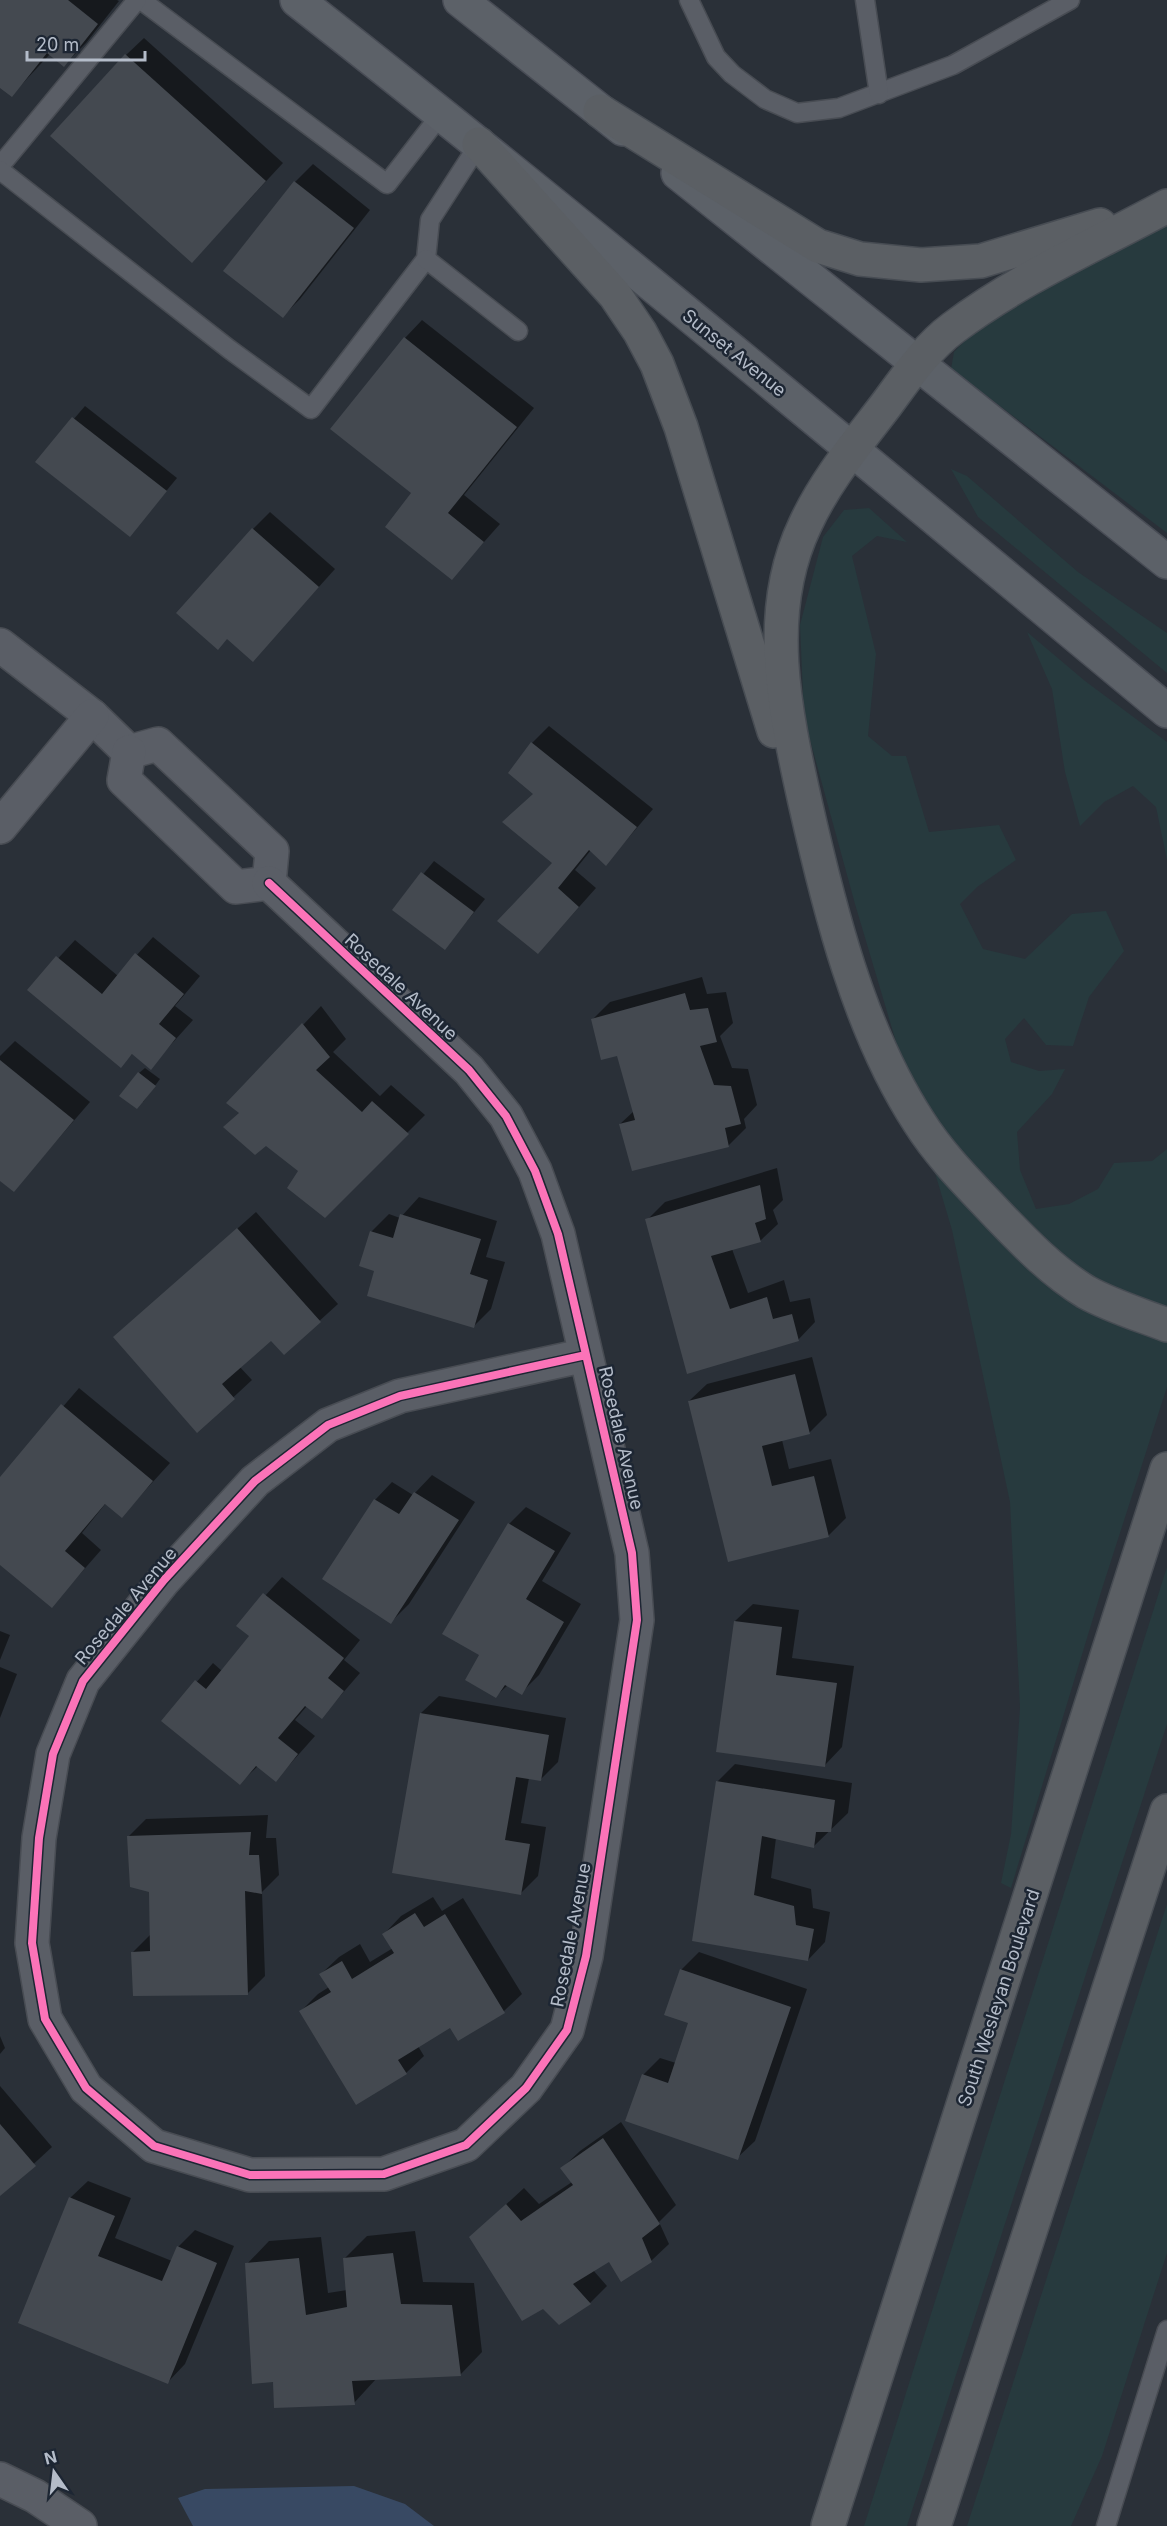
<svg xmlns="http://www.w3.org/2000/svg" width="1167" height="2526" font-family="Inter,sans-serif">
	<rect width="100%" height="100%" fill="#2a3038"/>
	<g fill="#273a3e">
		<path d="M1167,216V533L951,369L954,352L1000,304Z"/>
		<path d="M951,469L967,476L1078,572L1167,633V673L978,517Z"/>
		<path d="M869,508L907,542L877,536L852,556L876,654L868,736L892,756H906L929,832L999,825L1016,860L977,887L960,904L983,949L1025,959L1072,914L1106,911L1124,951L1089,997L1073,1046L1046,1045L1024,1018L1005,1039L1011,1062L1039,1071L1065,1069L1052,1094L1017,1132L1020,1170L1036,1209L1069,1204L1098,1189L1114,1163L1152,1161L1167,1149V1387L1101,1592L1011,1888L1001,1883L1011,1834L1020,1708L1010,1502L952,1230L855,904L804,718L800,625L823,537L844,510Z"/>
		<path d="M1027,632L1085,681L1167,742V860L1156,807L1133,786L1104,802L1080,826L1065,772L1052,689Z"/>
		<path d="M1167,1567V1724L907,2526H864Z"/>
		<path d="M1167,1904V2253L1102,2456L1071,2526H967Z"/>
	</g>
	<path fill="#384963" d="M354,2486L405,2504L434,2526H193L178,2498L205,2489Z"/>
	<g fill="#0007">
		<path d="M0,0H117L119,1L86,43L64,65L50,54L12,95L0,86Z"/>
		<path d="M144,38L283,163L209,243L126,55Z"/>
		<path d="M313,164L370,210L300,299L283,316L225,271L295,182Z"/>
		<path d="M422,320L534,408L464,495L500,524L452,578L413,493L332,429L405,338Z"/>
		<path d="M85,406L177,478L130,535L37,462Z"/>
		<path d="M270,512L335,569L253,660L228,638L253,529Z"/>
		<path d="M549,726L653,809L606,864L591,850L575,870L596,888L555,934L554,863L534,793L532,743Z"/>
		<path d="M434,861L485,899L445,948L394,910Z"/>
		<path d="M153,937L200,976L175,1006L193,1020L150,1068L133,1053L121,1066L29,990L75,940L118,976Z"/>
		<path d="M702,977L707,994L726,992L733,1023L720,1036L732,1068L748,1069L757,1105L744,1119L746,1128L728,1146L620,1124L634,1111L618,1055L593,1019L610,1002Z"/>
		<path d="M321,1006L346,1039L333,1052L380,1096L391,1085L425,1115L324,1216L300,1171L229,1103Z"/>
		<path d="M15,1041L90,1102L14,1190L0,1179V1056Z"/>
		<path d="M145,1068L160,1079L143,1102L139,1073Z"/>
		<path d="M777,1168L783,1200L773,1210L778,1224L760,1241L732,1249L748,1293L784,1280L790,1302L810,1298L815,1322L798,1340L688,1372L647,1220L665,1202Z"/>
		<path d="M419,1197L497,1221L486,1257L505,1262L491,1309L473,1327L376,1270L371,1232L389,1214L400,1218Z"/>
		<path d="M256,1212L338,1304L284,1353L271,1339L239,1366L252,1380L197,1431L115,1337Z"/>
		<path d="M812,1357L827,1415L809,1433L782,1440L789,1469L831,1459L846,1518L828,1536L729,1560L689,1401L707,1384Z"/>
		<path d="M79,1388L170,1463L122,1516L106,1503L82,1533L101,1550L52,1606L0,1563V1480Z"/>
		<path d="M432,1475L475,1502L409,1604L391,1622L375,1500L392,1482L413,1495Z"/>
		<path d="M526,1507L571,1533L542,1581L581,1604L539,1675L521,1693L508,1685L496,1696L481,1654L509,1524Z"/>
		<path d="M282,1577L360,1640L344,1660L360,1673L322,1717L307,1706L295,1720L315,1736L276,1780L258,1766L240,1783L163,1721L213,1663L222,1671L251,1636L238,1626Z"/>
		<path d="M753,1604L799,1610L792,1658L854,1666L842,1747L825,1765L735,1621Z"/>
		<path d="M0,1631L10,1635L0,1660Z"/>
		<path d="M0,1667L17,1674L0,1718Z"/>
		<path d="M439,1696L566,1718L558,1762L541,1779L529,1778L521,1823L546,1827L538,1876L521,1893L421,1713Z"/>
		<path d="M735,1764L852,1783L848,1813L814,1846L776,1838L771,1878L811,1889L813,1908L830,1912L825,1942L808,1960L694,1940L717,1782Z"/>
		<path d="M268,1815L266,1838H276L279,1875L262,1892L265,1976L248,1993L132,1953L150,1935V1891L128,1837L146,1819Z"/>
		<path d="M433,1897L442,1911L463,1898L522,1994L504,2011L458,2039L451,2026L418,2046L424,2056L406,2073L301,2011L318,1994L329,1987L321,1974L339,1957L360,1944L370,1962L393,1948L384,1934L401,1916Z"/>
		<path d="M699,1952L807,1989L755,2141L737,2158L643,2075L660,2058L676,2063L690,2022L681,1970Z"/>
		<path d="M0,2036L5,2048L0,2054Z"/>
		<path d="M0,2086L52,2147L0,2195Z"/>
		<path d="M621,2122L676,2205L659,2222L669,2244L651,2261L609,2260L593,2270L607,2286L590,2303L559,2323L489,2220L524,2188L539,2204L572,2182L562,2168L580,2151Z"/>
		<path d="M88,2181L131,2198L115,2238L172,2261L178,2247L195,2230L234,2246L185,2364L168,2382L20,2322L70,2198Z"/>
		<path d="M415,2231L423,2282L474,2283L482,2352L460,2375L376,2379L354,2403L275,2380L247,2264L269,2241L321,2237L328,2293L347,2290L345,2258L367,2236Z"/>
	</g>
	<g fill="#444950">
		<path d="M0,0H68L98,24L64,67L47,53L12,97L0,88Z"/>
		<path d="M125,54L266,181L192,263L50,136Z"/>
		<path d="M294,181L354,228L283,318L223,271Z"/>
		<path d="M404,337L517,427L448,513L484,542L452,580L385,527L411,493L330,429Z"/>
		<path d="M72,417L167,491L130,537L35,462Z"/>
		<path d="M252,528L319,587L253,662L227,639L218,650L176,613Z"/>
		<path d="M531,742L637,827L606,866L589,850L558,888L579,907L538,954L497,921L552,863L502,822L533,794L508,773Z"/>
		<path d="M421,872L474,912L445,950L392,910Z"/>
		<path d="M135,953L184,994L159,1024L176,1038L151,1070L132,1054L121,1068L27,990L56,956L102,994Z"/>
		<path d="M685,993L690,1010L708,1008L717,1042L700,1046L714,1085L731,1086L741,1124L725,1128L729,1147L632,1171L619,1124L635,1120L617,1056L601,1060L591,1019Z"/>
		<path d="M302,1023L330,1057L316,1070L362,1112L372,1101L409,1134L325,1218L287,1188L298,1171L266,1146L255,1155L223,1127L239,1113L226,1103Z"/>
		<path d="M0,1060L74,1120L14,1192L0,1181Z"/>
		<path d="M138,1072L156,1086L137,1109L119,1096Z"/>
		<path d="M760,1185L766,1219L755,1223L761,1242L711,1256L730,1309L767,1297L773,1319L792,1314L799,1341L687,1374L645,1219Z"/>
		<path d="M400,1214L481,1239L470,1274L488,1280L474,1328L367,1296L374,1271L359,1266L370,1231L393,1238Z"/>
		<path d="M237,1228L321,1322L284,1355L271,1341L222,1384L235,1399L197,1433L113,1337Z"/>
		<path d="M795,1374L810,1434L762,1446L772,1486L814,1476L829,1537L728,1562L688,1401Z"/>
		<path d="M61,1404L153,1481L122,1518L105,1504L65,1551L85,1568L52,1608L0,1565V1477Z"/>
		<path d="M414,1492L459,1520L391,1624L322,1579L374,1499L399,1514Z"/>
		<path d="M508,1523L555,1551L526,1599L564,1622L522,1695L505,1685L496,1698L465,1680L479,1655L442,1634Z"/>
		<path d="M263,1593L344,1658L328,1678L344,1691L322,1719L305,1706L278,1738L298,1754L276,1782L256,1766L240,1785L161,1721L195,1680L206,1689L249,1636L236,1626Z"/>
		<path d="M734,1621L782,1627L776,1675L837,1683L825,1767L716,1752Z"/>
		<path d="M420,1713L549,1735L541,1781L516,1777L505,1840L530,1844L521,1895L392,1873Z"/>
		<path d="M716,1781L835,1800L831,1832H816L814,1848L762,1836L754,1895L794,1906L796,1925L814,1929L808,1961L692,1941Z"/>
		<path d="M251,1832L249,1855H259L262,1894L245,1891L248,1995L133,1996L131,1952L150,1951L149,1892L130,1887L127,1836Z"/>
		<path d="M415,1913L424,1927L445,1914L505,2013L458,2041L450,2028L398,2060L407,2074L356,2105L299,2011L331,1992L319,1974L342,1961L352,1979L394,1953L382,1934Z"/>
		<path d="M680,1969L791,2007L738,2160L625,2121L642,2074L668,2083L688,2023L664,2015Z"/>
		<path d="M0,2124L36,2166L0,2196Z"/>
		<path d="M603,2138L660,2224L642,2238L652,2262L621,2282L609,2262L573,2284L591,2304L559,2325L543,2309L522,2321L469,2237L506,2204L521,2221L573,2185L560,2168Z"/>
		<path d="M69,2197L115,2216L98,2256L162,2281L177,2246L217,2263L168,2384L18,2323Z"/>
		<path d="M393,2253L401,2304L452,2305L461,2376L352,2381L355,2405L274,2408L273,2382L252,2384L245,2263L299,2258L306,2315L347,2307L343,2258Z"/>
	</g>
	<g fill="none" stroke-linecap="round" stroke-linejoin="round">
		<g stroke="#484c53" stroke-width="21">
			<g id="service">
				<path d="M141,0L387,184L442,113"/>
				<path d="M689,0L716,57L732,74L765,99L797,113L839,108L953,65L1070,0"/>
				<path d="M865,0L879,94"/>
				<path d="M0,166L137,0"/>
				<path d="M0,170L229,349L311,409L426,259L430,220L479,144"/>
				<path d="M426,259L518,331"/>
				<path d="M1106,2526L1167,2330"/>
			</g>
		</g>
		<g stroke="#484c53" stroke-width="36">
			<g id="minor">
				<path d="M0,645L92,716L129,752"/>
				<path d="M129,752L158,744L272,851L269,883"/>
				<path d="M129,752L124,780L236,887L269,883"/>
				<path d="M0,827L92,716"/>
				<path d="M269,883L469,1070L506,1116L535,1171L558,1234L632,1553L637,1620L586,1956L567,2030L526,2088L466,2145L384,2174L250,2175L154,2146L86,2088L45,2019L32,1943L39,1838L53,1754L83,1681L164,1580L255,1481L328,1425L400,1396L586,1355"/>
			</g>
		</g>
		<g stroke="#484c53" stroke-width="36">
			<path id="tertiary" d="M0,2479L35,2496L80,2526"/>
		</g>
		<g stroke="#484c55" stroke-width="36">
			<g id="primary">
				<path d="M297,0C592,231 879,472 1167,711"/>
				<path d="M460,0L623,129"/>
				<path d="M678,173L1167,562"/>
			</g>
		</g>
		<g stroke="#474c53" stroke-width="36">
			<g id="trunk">
				<path d="M600,111L818,246L860,259L921,265L981,261L1100,225"/>
				<path d="M479,144L615,295L640,332L657,364L681,427L774,731"/>
				<path d="M1167,206C1095,245 1018,279 953,328C926,348 906,378 886,405C857,443 825,481 805,525C763,613 785,712 805,802C829,908 859,1030 919,1122C941,1157 971,1186 999,1216C1026,1244 1053,1272 1086,1292C1111,1306 1141,1315 1167,1325"/>
				<path d="M828,2526L1167,1469"/>
				<path d="M934,2526L1167,1811"/>
			</g>
		</g>
		<use href="#service" stroke="#5a5e66" stroke-width="18"/>
		<use href="#minor" stroke="#5a5e66" stroke-width="33"/>
		<use href="#tertiary" stroke="#5a5e66" stroke-width="33"/>
		<use href="#primary" stroke="#5c6168" stroke-width="33"/>
		<use href="#trunk" stroke="#5b5f64" stroke-width="33"/>
		<g stroke="#1d2633" stroke-width="11">
			<path id="cycleway" d="M269,883L469,1070L506,1116L535,1171L558,1234L632,1553L637,1620L586,1956L567,2030L526,2088L466,2145L384,2174L250,2175L154,2146L86,2088L45,2019L32,1943L39,1838L53,1754L83,1681L164,1580L255,1481L328,1425L400,1396L586,1355"/>
		</g>
		<use href="#cycleway" stroke="#fb73b8" stroke-width="8"/>
	</g>
	<g text-anchor="middle" stroke-width="5" stroke-linejoin="round" paint-order="stroke">
		<g font-size="18" fill="#b4bcc9" stroke="#1d2633">
			<text transform="translate(734 353) rotate(39)" y="6">Sunset Avenue</text>
			<text transform="translate(401 987) rotate(43)" y="6">Rosedale Avenue</text>
			<text transform="translate(621 1438) rotate(77)" y="6">Rosedale Avenue</text>
			<text transform="translate(126 1606) rotate(-50)" y="6">Rosedale Avenue</text>
			<text transform="translate(571 1935) rotate(-79)" y="6">Rosedale Avenue</text>
			<text transform="translate(999 1998) rotate(-72)" y="6">South Wesleyan Boulevard</text>
		</g>
	</g>
	<g transform="translate(54 2472) rotate(346)" stroke="#1d2633" stroke-width="4.5" paint-order="stroke">
	<path d="M0-4.5L10 22L0 15L-10 22Z" fill="#b4bcc9"/>
	<text y="-9" font-size="16" font-weight="bold" text-anchor="middle" fill="#b4bcc9">N</text>
	</g>
	<path d="M27 51v9h118v-9" fill="none" stroke="#b4bcc9" stroke-width="3"/>
	<text x="36" y="51" font-size="18" fill="#b4bcc9" stroke="#1d2633" stroke-width="4.5" paint-order="stroke">20 m</text>
</svg>
